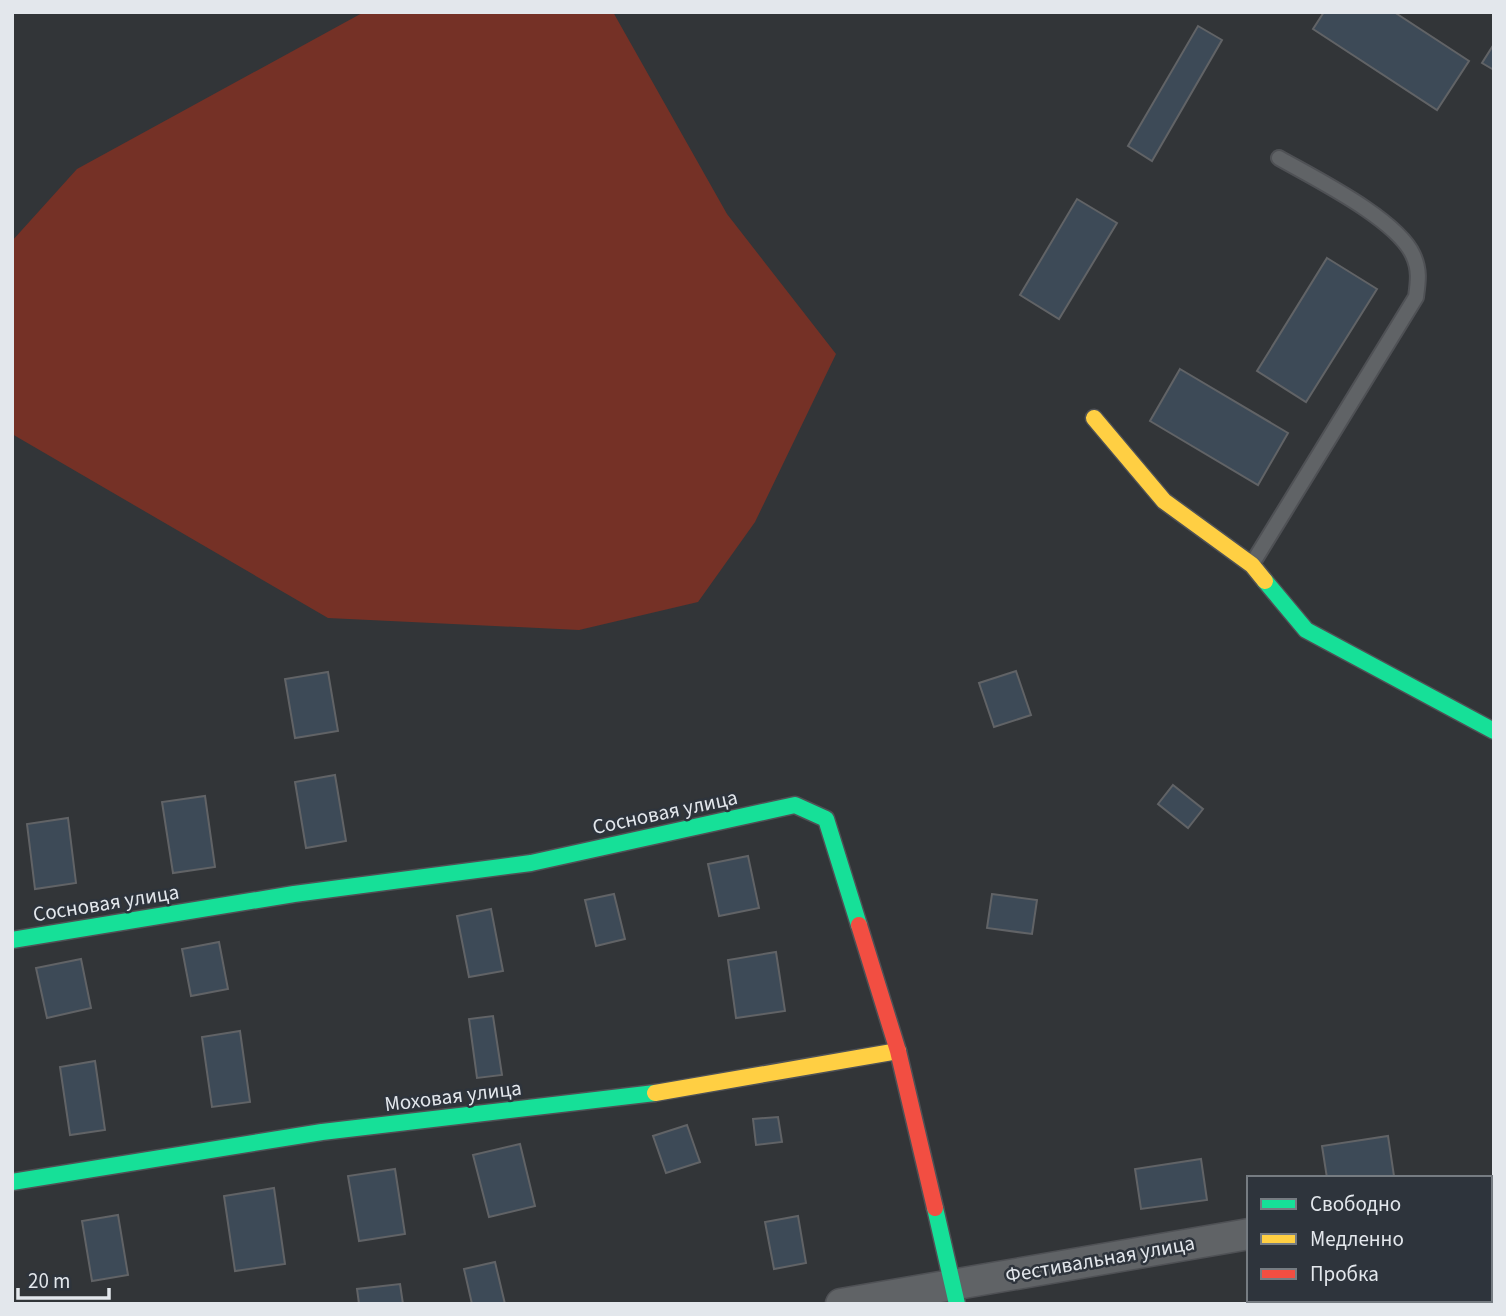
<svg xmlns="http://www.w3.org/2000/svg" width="1506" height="1316" font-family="'Source Sans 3',sans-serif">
	<rect width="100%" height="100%" fill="#323538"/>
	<path fill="#753126" d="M364,12H613L727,214L836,354L755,522L698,602L579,630L328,618L12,434V241L77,169Z"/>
	<g fill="#3d4a57" stroke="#616366" stroke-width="2">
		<path d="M1324,12H1394L1469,61L1437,110L1313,29Z"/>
		<path d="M1198,26L1222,40L1152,161L1128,146Z"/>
		<path d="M1494,44V70L1482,63Z"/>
		<path d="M1077,199L1117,223L1059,319L1020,295Z"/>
		<path d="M1327,258L1377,289L1306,402L1257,371Z"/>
		<path d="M1180,369L1288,433L1258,485L1150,421Z"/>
		<path d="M1016,671L1031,715L994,727L979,683Z"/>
		<path d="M328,672L338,731L295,738L285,679Z"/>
		<path d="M335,775L346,841L306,848L295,782Z"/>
		<path d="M1173,785L1203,809L1188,828L1158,804Z"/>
		<path d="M205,796L215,867L173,873L162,802Z"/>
		<path d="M68,818L76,883L35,889L27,824Z"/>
		<path d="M748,856L759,908L719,916L708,864Z"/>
		<path d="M614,894L625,939L596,946L585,900Z"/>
		<path d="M992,894L1037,900L1032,934L987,928Z"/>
		<path d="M491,909L503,971L469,977L457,916Z"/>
		<path d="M219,942L228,989L191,996L182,949Z"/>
		<path d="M776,952L785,1011L736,1018L728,960Z"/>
		<path d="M81,959L91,1008L47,1018L36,968Z"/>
		<path d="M493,1016L502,1075L477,1078L469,1019Z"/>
		<path d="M240,1031L250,1102L212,1107L202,1037Z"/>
		<path d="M95,1061L105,1130L70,1135L60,1067Z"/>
		<path d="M778,1117L782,1142L756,1145L753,1119Z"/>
		<path d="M687,1125L700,1162L666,1173L653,1136Z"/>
		<path d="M1388,1136L1394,1176L1327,1178L1322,1146Z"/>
		<path d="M520,1144L535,1206L489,1217L473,1155Z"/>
		<path d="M1201,1159L1207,1200L1141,1209L1135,1169Z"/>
		<path d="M395,1169L405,1234L359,1241L348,1176Z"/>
		<path d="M274,1188L285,1264L235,1271L224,1196Z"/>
		<path d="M118,1215L128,1275L92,1281L82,1221Z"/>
		<path d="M798,1216L806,1263L774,1269L765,1222Z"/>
		<path d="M495,1262L505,1304H472L464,1269Z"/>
		<path d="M400,1284L403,1304H359L357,1289Z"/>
	</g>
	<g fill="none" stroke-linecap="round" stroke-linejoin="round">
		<g stroke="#4f5155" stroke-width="18">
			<path id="lane" d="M1252,564L1416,297C1418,282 1420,270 1413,255C1397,219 1314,178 1279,158"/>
		</g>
		<g stroke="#4f5155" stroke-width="33">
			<g id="street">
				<path d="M841,1304L1249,1234"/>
				<path d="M1406,1304L1408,1300"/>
			</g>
		</g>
		<g stroke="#4f5155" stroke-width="19">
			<g id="fast">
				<path d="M1265,581L1306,630L1494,731"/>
				<path d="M12,940L294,894L531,863L795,805L826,819L859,925"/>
				<path d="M12,1182L322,1132L655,1093"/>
				<path d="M935,1208L957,1304"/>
			</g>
		</g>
		<g stroke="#4f5155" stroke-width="19">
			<g id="slow">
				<path d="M1094,418L1164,501L1252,565L1265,581"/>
				<path d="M655,1093L898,1051"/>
			</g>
		</g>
		<g stroke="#4f5155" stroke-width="19">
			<path id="jam" d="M859,925L898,1051L935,1208"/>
		</g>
		<use href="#lane" stroke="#606366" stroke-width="14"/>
		<use href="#street" stroke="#606366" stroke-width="30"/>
		<use href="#fast" stroke="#16e098" stroke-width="16"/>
		<use href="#slow" stroke="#ffcf43" stroke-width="16"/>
		<use href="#jam" stroke="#f24e42" stroke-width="16"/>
	</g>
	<g text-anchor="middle" stroke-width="5" stroke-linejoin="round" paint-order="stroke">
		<g font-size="21" fill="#e3e7ec" stroke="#2e343c">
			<text transform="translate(665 812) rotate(-12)" y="7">Сосновая улица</text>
			<text transform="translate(106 903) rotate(-9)" y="7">Сосновая улица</text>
			<text transform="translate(453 1096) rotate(-7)" y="7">Моховая улица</text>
			<text transform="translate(1100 1259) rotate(-10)" y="7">Фестивальная улица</text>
		</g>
	</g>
	<rect width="1506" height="1316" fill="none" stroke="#e3e7ec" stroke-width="28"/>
	<rect x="1247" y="1176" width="245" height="126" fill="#2e343c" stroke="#767c82" stroke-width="2"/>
	<rect x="1261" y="1199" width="35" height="10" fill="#16e098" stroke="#767c82" stroke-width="2"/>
	<text x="1310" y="1211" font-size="21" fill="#e3e7ec">Свободно</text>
	<rect x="1261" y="1234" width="35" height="10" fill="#ffcf43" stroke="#767c82" stroke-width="2"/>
	<text x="1310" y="1246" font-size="21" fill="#e3e7ec">Медленно</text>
	<rect x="1261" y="1269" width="35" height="10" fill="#f24e42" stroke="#767c82" stroke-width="2"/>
	<text x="1310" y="1281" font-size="21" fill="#e3e7ec">Пробка</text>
	<path d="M18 1288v10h91v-10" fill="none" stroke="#e3e7ec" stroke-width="3.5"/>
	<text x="28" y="1288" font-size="21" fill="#e3e7ec" stroke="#2e343c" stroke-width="5" paint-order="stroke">20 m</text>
</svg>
